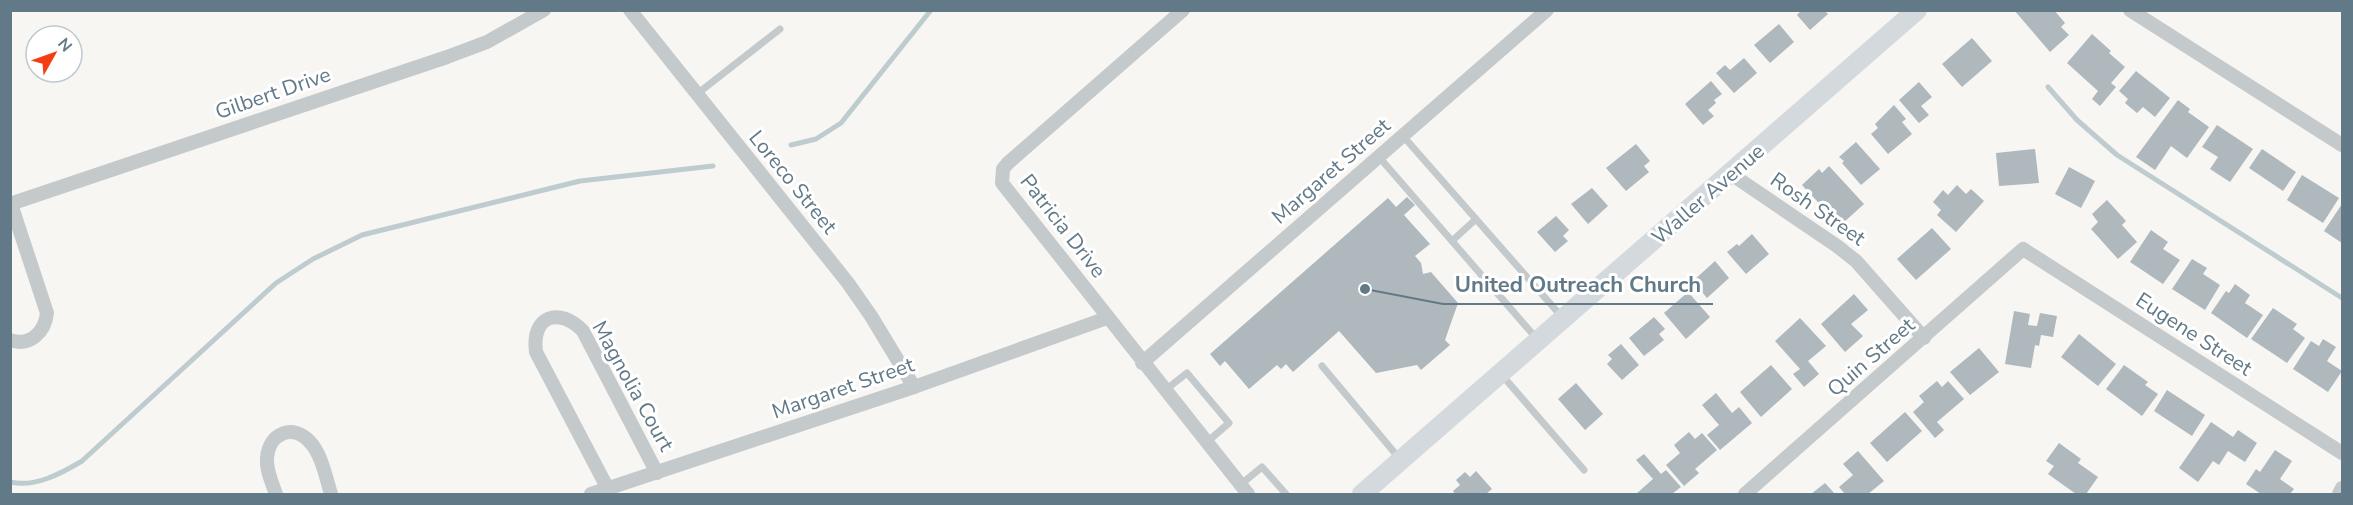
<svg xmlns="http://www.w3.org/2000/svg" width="2353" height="505" font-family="'Nunito Sans',sans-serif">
	<rect width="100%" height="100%" fill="#f7f6f3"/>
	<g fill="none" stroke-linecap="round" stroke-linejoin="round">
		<g stroke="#beccd0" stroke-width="5">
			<path d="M2048,87L2077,120L2117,155L2342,298"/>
			<path d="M791,145L816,139L841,123L931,10"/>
			<path d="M10,482C35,488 62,473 82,461L276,283L313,259L362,235L580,181L713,166"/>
		</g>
	</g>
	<g fill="#aeb8bd">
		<path d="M1802,10H1824L1828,14L1810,30L1797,15Z"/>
		<path d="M2014,10H2054L2065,23L2061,27L2069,35L2050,52Z"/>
		<path d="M1779,24L1794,42L1770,63L1754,45Z"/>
		<path d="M2092,34L2111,51L2109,53L2125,67L2111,83L2116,87L2100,106L2092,99L2098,91L2067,63Z"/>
		<path d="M1972,38L1992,61L1962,87L1942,64Z"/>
		<path d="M1744,58L1757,73L1734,93L1716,73L1725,65L1730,70Z"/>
		<path d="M2136,71L2170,98L2155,117L2143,107L2137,113L2125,103L2128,99L2119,91Z"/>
		<path d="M1711,81L1722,94L1714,100L1716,103L1708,110L1714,116L1703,125L1685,104Z"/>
		<path d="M1919,82L1932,97L1921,106L1929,115L1919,123L1899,100Z"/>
		<path d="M2178,100L2190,109L2188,112L2209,127L2187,158L2171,146L2155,170L2136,157Z"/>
		<path d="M1894,105L1906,119L1902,122L1912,134L1888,154L1871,134L1878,128L1875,124Z"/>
		<path d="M2217,125L2253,149L2230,182L2210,169L2218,157L2202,147Z"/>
		<path d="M1856,142L1880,169L1861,185L1842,163L1844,161L1839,157Z"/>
		<path d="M1636,144L1650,161L1644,166L1649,172L1626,191L1606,168Z"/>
		<path d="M2035,149L2039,183L1999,186L1996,153Z"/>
		<path d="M2262,149L2296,172L2283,191L2249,168Z"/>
		<path d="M1829,166L1864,204L1843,223L1834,213L1831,216L1802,185L1819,169L1822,173Z"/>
		<path d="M2069,167L2095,181L2081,208L2055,194Z"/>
		<path d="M2302,175L2339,198L2323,223L2287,200Z"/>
		<path d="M1957,185L1966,194L1971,189L1984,201L1956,232L1937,215L1941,210L1933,202L1943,190L1948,195Z"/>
		<path d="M1592,188L1608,206L1588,224L1571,204Z"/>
		<path d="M1407,197L1415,205L1404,215L1430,244L1415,256L1421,263L1423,274L1431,272L1458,303L1445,340L1450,345L1421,370L1417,365L1376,373L1339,331L1293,372L1286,364L1281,369L1277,365L1249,389L1225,361L1220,366L1210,354L1388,198L1396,207Z"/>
		<path d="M2107,200L2126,221L2122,225L2137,242L2118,259L2091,229L2098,222L2092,214Z"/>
		<path d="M2342,204V243L2324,231Z"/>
		<path d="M1556,216L1569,230L1563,236L1568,241L1555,252L1537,232Z"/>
		<path d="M1932,228L1951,249L1916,280L1897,259Z"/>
		<path d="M2151,230L2168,242L2163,249L2180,260L2163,284L2130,262Z"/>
		<path d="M1752,234L1769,254L1746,274L1727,252L1737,244L1739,246Z"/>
		<path d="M2192,259L2207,268L2203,274L2220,285L2205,310L2172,289Z"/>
		<path d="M1715,261L1729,278L1707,298L1693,281Z"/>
		<path d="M2235,284L2250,295L2245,303L2263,315L2247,338L2211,313L2226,291L2229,293Z"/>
		<path d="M1688,292L1710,317L1686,339L1664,313Z"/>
		<path d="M1854,294L1868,310L1851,324L1863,336L1845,352L1821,324Z"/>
		<path d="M2273,308L2297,324L2293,329L2305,338L2287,363L2251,339Z"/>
		<path d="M2014,311L2030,314L2028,325L2037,326L2040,313L2057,316L2053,337L2041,335L2039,346L2035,345L2031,368L2005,364Z"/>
		<path d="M1654,317L1665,329L1659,334L1664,340L1644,356L1629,338Z"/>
		<path d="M1800,318L1826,346L1808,361L1819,374L1804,387L1793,374L1800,369L1775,341Z"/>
		<path d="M2079,334L2116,364L2098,386L2061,357Z"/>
		<path d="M2323,339L2336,347L2327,361L2342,371L2328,392L2293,369L2311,341L2319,346Z"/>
		<path d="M1621,344L1639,365L1622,380L1607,364L1612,359L1608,355Z"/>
		<path d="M1979,348L1999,372L1970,395L1950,372Z"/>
		<path d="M1771,365L1792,389L1761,417L1740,392Z"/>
		<path d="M2124,365L2148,382L2145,385L2158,394L2142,416L2106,389Z"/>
		<path d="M1937,381L1942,387L1948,381L1964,399L1937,422L1944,430L1935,438L1913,412L1924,402L1919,396Z"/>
		<path d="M1576,383L1603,414L1585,430L1558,399Z"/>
		<path d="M2167,390L2205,415L2192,436L2154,411Z"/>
		<path d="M1716,393L1732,413L1739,407L1752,423L1720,450L1707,435L1719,425L1702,405Z"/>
		<path d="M1905,412L1922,431L1887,462L1870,443Z"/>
		<path d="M2211,422L2233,437L2238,430L2257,443L2245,462L2228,451L2219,465L2213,461L2198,482L2179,468Z"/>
		<path d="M1689,432L1695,439L1702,433L1717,450L1695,469L1699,473L1684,486L1666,465L1680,453L1674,445Z"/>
		<path d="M2059,443L2081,459L2078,463L2098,477L2086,494H2076L2048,474L2054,466L2046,461Z"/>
		<path d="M2275,450L2292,461L2280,479L2294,489L2290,494H2261L2246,484L2256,469L2260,472Z"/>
		<path d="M1858,451L1884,481L1868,494H1845L1839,487L1853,475L1843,464Z"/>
		<path d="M1644,454L1661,474L1666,470L1681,487L1672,494H1636L1653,479L1636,460Z"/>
		<path d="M1476,471L1492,489L1486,494H1455L1453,491L1460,485L1456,480L1465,472L1470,477Z"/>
		<path d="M1825,483L1835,494H1811Z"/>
	</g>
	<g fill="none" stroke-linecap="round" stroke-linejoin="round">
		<g stroke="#c4c9cc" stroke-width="7">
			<path d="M697,94L780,29"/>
			<path d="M1403,136L1562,317"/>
			<path d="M1379,157L1537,339"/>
			<path d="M1452,241L1476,219"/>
			<path d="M1322,366L1399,458"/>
			<path d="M1501,374L1584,470"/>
			<path d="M1164,391L1187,373L1229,423L1207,442"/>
			<path d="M1240,485L1262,467L1286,494"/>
		</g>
		<g stroke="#c4c9cc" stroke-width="14">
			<path d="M630,10L848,283L871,316L914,387"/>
			<path d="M1183,10L1008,163L1003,169L1002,183L1248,494"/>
			<path d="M2130,10L2342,145"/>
			<path d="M1731,174L1837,246L1856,261L1924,338"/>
			<path d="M10,204L447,57L487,42L544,10"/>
			<path d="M10,340C30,347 45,332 47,313L11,204"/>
			<path d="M1142,363L1547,10"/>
			<path d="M608,489L536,352C531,316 559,306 583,331L657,473"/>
			<path d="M276,494C272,483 266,470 267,458C269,433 293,423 310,442C322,455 326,478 331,494"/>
			<path d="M591,494L914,387L1107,318"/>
			<path d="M1745,494L2023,249L2342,453"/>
			<path d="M2339,494L2342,488"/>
		</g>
		<path stroke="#d3d9dd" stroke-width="20" d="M1362,494L1917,10"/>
	</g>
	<g text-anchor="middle" stroke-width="6" stroke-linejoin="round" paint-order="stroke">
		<g font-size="21" fill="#627987" stroke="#fff">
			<text transform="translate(273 93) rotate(-19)" y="7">Gilbert Drive</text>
			<text transform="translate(1331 171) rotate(-41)" y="7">Margaret Street</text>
			<text transform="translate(793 182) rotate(51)" y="7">Loreco Street</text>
			<text transform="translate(1708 194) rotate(-41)" y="7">Waller Avenue</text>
			<text transform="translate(1818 209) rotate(35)" y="7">Rosh Street</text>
			<text transform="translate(1063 226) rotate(52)" y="7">Patricia Drive</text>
			<text transform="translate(2194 334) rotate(33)" y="7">Eugene Street</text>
			<text transform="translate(1871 357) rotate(-41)" y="7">Quin Street</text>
			<text transform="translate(633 386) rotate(61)" y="7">Magnolia Court</text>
			<text transform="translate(843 388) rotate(-19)" y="7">Margaret Street</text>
		</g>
	</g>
	<path fill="none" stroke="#627987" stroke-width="2" d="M1365 289L1443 304H1713"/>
	<circle fill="#627987" stroke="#fff" stroke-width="2" cx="1365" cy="289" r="6"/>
	<g font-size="22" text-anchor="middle" font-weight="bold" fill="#627987" stroke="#fff" stroke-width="6" stroke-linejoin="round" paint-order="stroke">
		<text x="1578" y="292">United Outreach Church</text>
	</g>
	<rect width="2353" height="505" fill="none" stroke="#627987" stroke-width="24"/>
	<g transform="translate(54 54) rotate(50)"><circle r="28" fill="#ffffff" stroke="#c0c9cf" stroke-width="1.5"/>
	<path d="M0-4.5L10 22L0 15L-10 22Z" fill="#f63c13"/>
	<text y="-9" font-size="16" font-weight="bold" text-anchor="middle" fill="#627987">N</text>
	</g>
</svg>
